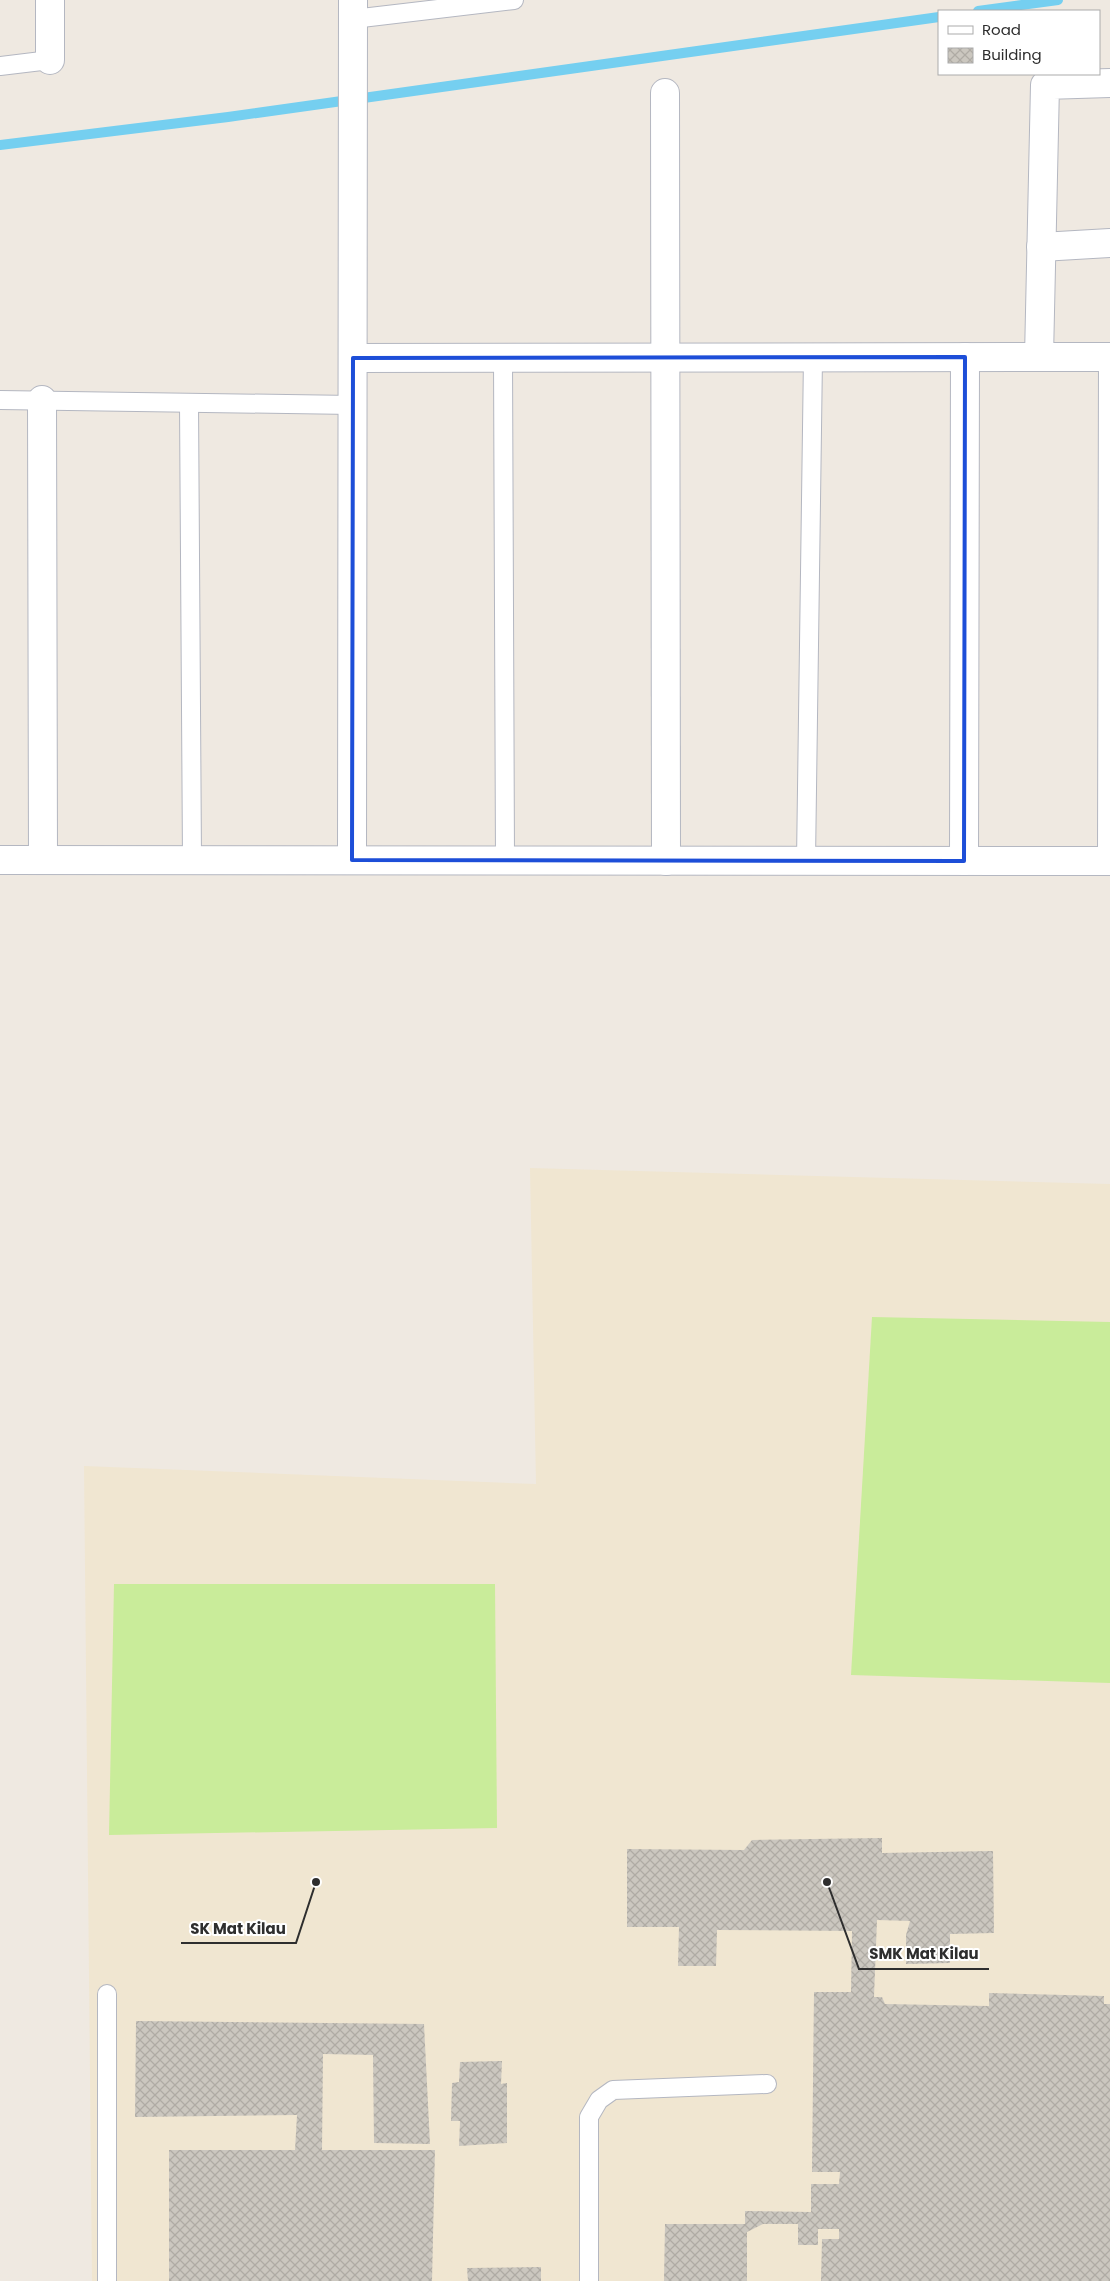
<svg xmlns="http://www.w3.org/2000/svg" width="1110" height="2281" font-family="Poppins,sans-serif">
	<defs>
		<pattern id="building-cross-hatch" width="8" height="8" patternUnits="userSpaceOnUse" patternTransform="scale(1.25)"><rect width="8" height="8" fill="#cbc7bf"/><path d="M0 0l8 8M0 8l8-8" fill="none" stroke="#afaba4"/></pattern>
	</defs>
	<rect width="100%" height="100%" fill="#efe9e1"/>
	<path fill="#f0e6d1" d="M530,1168L1110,1184V2281H92L84,1466L536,1484Z"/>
	<g fill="#c9ec9a">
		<path d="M872,1317L1110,1322V1683L851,1675Z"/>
		<path d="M114,1584H495L497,1828L109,1835Z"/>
	</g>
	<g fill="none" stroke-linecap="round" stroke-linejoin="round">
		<g stroke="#75cff0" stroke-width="10">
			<path d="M978,11L1058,0"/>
			<path d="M0,145L228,117L939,17"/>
		</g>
	</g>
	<g fill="url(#building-cross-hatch)">
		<path d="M882,1838V1853L993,1851L994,1933L950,1934V1963L906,1964V1935L910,1921L877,1920L874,1997H882L885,2004L989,2006V1993L1104,1996V2004H1110V2281H821L822,2239H839V2229H818V2245H798V2224H763L747,2232V2281H664L665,2224H745V2211L811,2212V2184H839L840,2172H812L814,1992H851L852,1931L717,1930L716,1966H678L679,1927H627V1849L744,1850L752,1840Z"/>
		<path d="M136,2021L424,2024L430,2144L374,2143L373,2055L323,2054L322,2150H435L432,2281H169V2150H295L297,2115L135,2117Z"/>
		<path d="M502,2061L501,2084L507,2083V2143L459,2146L460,2121H451L452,2083L459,2082L460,2062Z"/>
		<path d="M541,2267V2281H468L467,2268Z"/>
	</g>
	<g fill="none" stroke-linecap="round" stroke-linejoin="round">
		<g stroke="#b4b7c1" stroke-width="20">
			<g id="service">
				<path d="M353,19L514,0"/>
				<path d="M0,66L50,60"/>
				<path d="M503,358L505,861"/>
				<path d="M0,400L353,405"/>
				<path d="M189,403L192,860"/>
				<path d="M806,861L813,357"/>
				<path d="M1107,861L1108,357"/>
				<path d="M107,2281V1994"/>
				<path d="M589,2281V2117L599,2100L613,2090L767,2084"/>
			</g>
		</g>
		<g stroke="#b4b7c1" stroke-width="30">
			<g id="minor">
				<path d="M50,0V60"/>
				<path d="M665,93L666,861"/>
				<path d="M1041,247L1110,243"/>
				<path d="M1039,357L1045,85L1110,83"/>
				<path d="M353,358L1110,357"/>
				<path d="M42,400L43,860"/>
				<path d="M0,860L1110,861"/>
				<path d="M352,860L353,0"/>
				<path d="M964,861L965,357"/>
			</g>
		</g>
		<use href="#service" stroke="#fff" stroke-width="18"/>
		<use href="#minor" stroke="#fff" stroke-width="28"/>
	</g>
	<path fill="none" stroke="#1d4ed8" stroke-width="4" stroke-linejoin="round" d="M965,357L964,861L352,860L353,358Z"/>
	<path fill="none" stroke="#2e2e2e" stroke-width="2" d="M316 1882L296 1943H181M827 1882L859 1969H989"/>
	<g fill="#2e2e2e" stroke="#fff" stroke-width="2">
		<circle cx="316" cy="1882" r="5"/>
		<circle cx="827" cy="1882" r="5"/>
	</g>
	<g font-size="15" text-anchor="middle" font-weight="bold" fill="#2e2e2e" stroke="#fff" stroke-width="4" stroke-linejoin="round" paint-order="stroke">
		<text x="238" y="1934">SK Mat Kilau</text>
		<text x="924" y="1959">SMK Mat Kilau</text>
	</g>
	<rect x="938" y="10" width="162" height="65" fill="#ffffff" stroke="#ababab"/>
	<rect x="948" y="26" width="25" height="8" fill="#ffffff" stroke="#ababab"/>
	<text x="982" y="35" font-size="15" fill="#2e2e2e">Road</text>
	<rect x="948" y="48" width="25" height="15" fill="url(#building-cross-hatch)" stroke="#ababab"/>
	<text x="982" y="60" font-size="15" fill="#2e2e2e">Building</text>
</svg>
